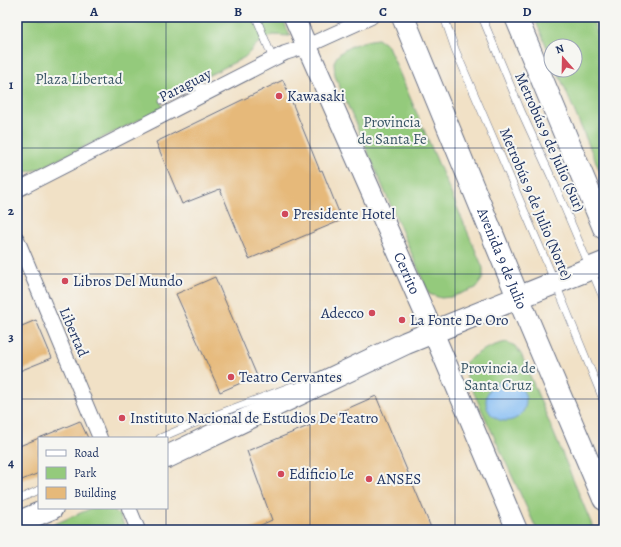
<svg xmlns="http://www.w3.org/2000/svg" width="621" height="547" font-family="Alegreya,serif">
	<rect width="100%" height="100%" fill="#f6f6f2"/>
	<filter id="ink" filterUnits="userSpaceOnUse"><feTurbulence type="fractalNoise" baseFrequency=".025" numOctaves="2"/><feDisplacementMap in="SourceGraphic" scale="8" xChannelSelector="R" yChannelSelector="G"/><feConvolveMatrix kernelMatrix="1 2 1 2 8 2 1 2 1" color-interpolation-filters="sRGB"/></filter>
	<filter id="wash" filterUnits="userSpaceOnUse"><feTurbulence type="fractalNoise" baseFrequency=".012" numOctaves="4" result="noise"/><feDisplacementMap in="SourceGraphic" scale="16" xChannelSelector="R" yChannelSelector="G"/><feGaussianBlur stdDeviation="0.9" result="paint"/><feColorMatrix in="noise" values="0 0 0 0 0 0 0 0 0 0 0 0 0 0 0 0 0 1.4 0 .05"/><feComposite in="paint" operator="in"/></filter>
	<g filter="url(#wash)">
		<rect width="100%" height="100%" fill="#f1e1c6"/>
		<g fill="#94ca7c" stroke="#587c6d">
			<path d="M17,17H282L290,36L272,35L257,44L245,57L160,100L163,108L43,167C33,171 27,174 17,169Z"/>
			<path d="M534,17H591L604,49V181L557,70H575V46H551V57Z"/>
			<path d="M378,39L388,46L483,268V278L476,288L451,297L441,298L429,294L335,76C335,72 334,67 334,63C337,48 365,40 378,39Z"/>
			<path d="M507,342L515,346L521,354L594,530H537L467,378L465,363C477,352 491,345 507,342Z"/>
			<path d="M92,508H112L120,516L126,530H41Z"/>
		</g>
		<circle fill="#83bcf4" stroke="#4f76a9" cx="506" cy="401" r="20"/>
		<g id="blocks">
			<g fill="#e6b97a">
				<path d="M283,80L320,171L322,170L342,220L249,259L220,189L182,204L156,142Z"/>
				<path d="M215,277L257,376L220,392L176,294Z"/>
				<path d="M36,320L52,358L17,372V328Z"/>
				<path d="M376,396L432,530H250L272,520L247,451L306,427Z"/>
				<path d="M80,421L88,438H39Z"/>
				<path d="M39,438V473L17,482V447Z"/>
			</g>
		</g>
	</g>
	<g filter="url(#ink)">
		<use href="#blocks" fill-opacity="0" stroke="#666d82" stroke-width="1"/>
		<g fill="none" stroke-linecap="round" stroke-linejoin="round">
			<g stroke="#666d82" stroke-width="8">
				<g id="lane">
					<path d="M256,17L273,59"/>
					<path d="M444,17L455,49L555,282L604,402"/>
					<path d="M482,17L522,113L554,183L604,300"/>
					<path d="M163,101L194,86L211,89"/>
					<path d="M160,438L202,420L292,386"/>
					<path d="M17,500L39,490"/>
				</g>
			</g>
			<g stroke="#666d82" stroke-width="16">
				<g id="street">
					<path d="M17,190L273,59L285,53L307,46L371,17"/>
					<path d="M17,239L100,438"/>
					<path d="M129,508L138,530"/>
				</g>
			</g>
			<g stroke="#666d82" stroke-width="22">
				<g id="secondary">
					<path id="s1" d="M294,17L433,332L517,530"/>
				</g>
			</g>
			<g stroke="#666d82" stroke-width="24">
				<g id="primary">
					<path d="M167,457L406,343L604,263"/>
					<path d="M17,523L52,508"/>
				</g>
			</g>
			<g stroke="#666d82" stroke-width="24">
				<g id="highway">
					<path id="s2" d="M403,17L518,297L604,499"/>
					<path d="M516,17L604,228"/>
				</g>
			</g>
			<use href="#lane" stroke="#fff" stroke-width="7"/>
			<use href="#street" stroke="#fff" stroke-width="14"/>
			<use href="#secondary" stroke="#fff" stroke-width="20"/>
			<use href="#primary" stroke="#fff" stroke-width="22"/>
			<use href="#highway" stroke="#fff" stroke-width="22"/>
		</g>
	</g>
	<path fill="none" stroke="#1b2f5e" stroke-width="1" stroke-opacity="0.55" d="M166,17V438M310,17V530M455,17V530M17,148H604M17,274H604M17,399H604M166,508V530"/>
	<g fill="#d1495b" stroke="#f6f6f2" stroke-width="1.5">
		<circle cx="279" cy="96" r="4"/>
		<circle cx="285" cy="214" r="4"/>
		<circle cx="65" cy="281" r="4"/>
		<circle cx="372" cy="313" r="4"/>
		<circle cx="402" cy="320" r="4"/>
		<circle cx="231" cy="377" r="4"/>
		<circle cx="122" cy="418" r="4"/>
		<circle cx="281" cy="474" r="4"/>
		<circle cx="369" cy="479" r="4"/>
	</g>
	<g text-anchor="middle" stroke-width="4" stroke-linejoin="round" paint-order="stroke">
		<g font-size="15" fill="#395666" stroke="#f6f6f2">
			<text x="79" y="84">Plaza Libertad</text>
			<text x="392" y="127">Provincia<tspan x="392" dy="17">de Santa Fe</tspan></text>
			<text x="498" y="373">Provincia de<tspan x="498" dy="17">Santa Cruz</tspan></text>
		</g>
		<g font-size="15" fill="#1b2f5e" stroke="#f6f6f2">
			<text transform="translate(185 85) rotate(-27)" y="5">Paraguay</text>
			<text transform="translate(550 142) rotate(66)" y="5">Metrobús 9 de Julio (Sur)</text>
			<text transform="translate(536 204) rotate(67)" y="5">Metrobús 9 de Julio (Norte)</text>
			<text dy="5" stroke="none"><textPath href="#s2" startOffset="261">Avenida 9 de Julio</textPath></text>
			<text dy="5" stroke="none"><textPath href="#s1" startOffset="280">Cerrito</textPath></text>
			<text transform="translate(74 332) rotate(67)" y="5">Libertad</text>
		</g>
		<g font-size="15" fill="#1b2f5e" stroke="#f6f6f2" text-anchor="start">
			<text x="287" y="101">Kawasaki</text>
			<text x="293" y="219">Presidente Hotel</text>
			<text x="73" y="286">Libros Del Mundo</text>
			<text x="364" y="318" text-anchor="end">Adecco</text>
			<text x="410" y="325">La Fonte De Oro</text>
			<text x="239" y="382">Teatro Cervantes</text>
			<text x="130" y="423">Instituto Nacional de Estudios De Teatro</text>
			<text x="289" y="479">Edificio Le</text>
			<text x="377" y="484">ANSES</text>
		</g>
	</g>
	<rect width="621" height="547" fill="none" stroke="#f6f6f2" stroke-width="44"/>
	<rect x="38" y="437" width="130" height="72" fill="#f6f6f2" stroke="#9ea6b7"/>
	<rect x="46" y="450" width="20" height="6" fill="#ffffff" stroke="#9ea6b7"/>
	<text x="74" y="457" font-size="12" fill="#1b2f5e">Road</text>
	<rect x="46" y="467" width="20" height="12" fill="#94ca7c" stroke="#9ea6b7"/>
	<text x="74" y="477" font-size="12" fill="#1b2f5e">Park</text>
	<rect x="46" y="487" width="20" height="12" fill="#e6b97a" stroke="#9ea6b7"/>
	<text x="74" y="497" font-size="12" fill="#1b2f5e">Building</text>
	<g transform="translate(563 58) rotate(340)"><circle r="19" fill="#f6f6f2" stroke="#9ea6b7"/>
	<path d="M0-3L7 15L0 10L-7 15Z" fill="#d1495b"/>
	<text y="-6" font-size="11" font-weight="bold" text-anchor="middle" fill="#1b2f5e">N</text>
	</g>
	<rect x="22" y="22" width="577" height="503" fill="none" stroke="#1b2f5e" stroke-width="1.5"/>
	<g font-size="13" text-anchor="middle" font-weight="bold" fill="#1b2f5e">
		<text x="94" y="16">A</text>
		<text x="238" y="16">B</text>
		<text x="383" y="16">C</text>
		<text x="527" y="16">D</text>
		<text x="11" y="89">1</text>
		<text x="11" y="215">2</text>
		<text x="11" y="341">3</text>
		<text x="11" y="467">4</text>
	</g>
</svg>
